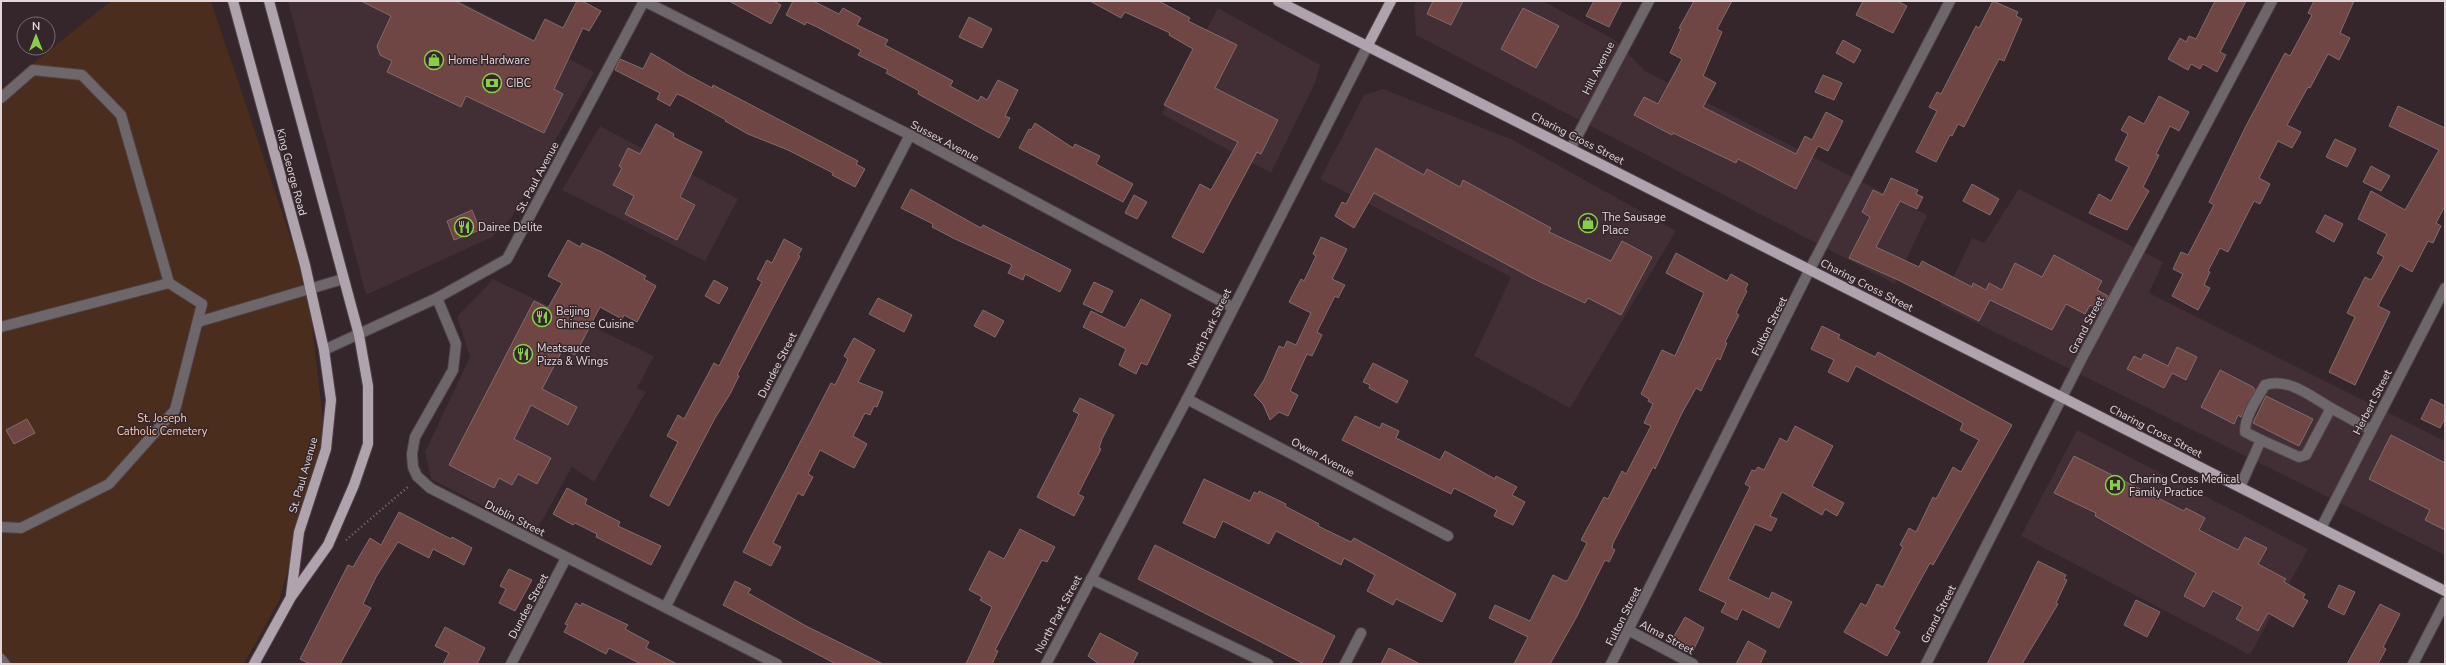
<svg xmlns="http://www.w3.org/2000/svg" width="2446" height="665" font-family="'Nunito Sans',sans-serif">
	<rect width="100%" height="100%" fill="#34262b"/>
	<g fill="#422e35">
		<path d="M288,1H460L594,72L512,217L492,237L366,295Z"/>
		<path d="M1417,1H1543L1615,40L1645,71L1927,215L1895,284L1416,35L1414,6Z"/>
		<path d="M1218,8L1320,65L1315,83L1271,173L1162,114Z"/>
		<path d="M1383,89L1511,139L1676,231L1570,408L1474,356L1511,277L1320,179L1364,95Z"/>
		<path d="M600,126L738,199L705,261L562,190Z"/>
		<path d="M2019,189L2163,262L2149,293L2445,441V555L1940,305L1972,238L1984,243Z"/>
		<path d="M493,279L654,356L637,388L646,392L594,482L572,467L535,533L431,479L425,452L470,357L457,317Z"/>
		<path d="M2077,430L2308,549L2250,655L2021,536Z"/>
	</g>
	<path fill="#4a2d1c" d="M111,1H211L308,290L325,438L279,601L244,664H1V89Z"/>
	<g fill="#6f4643" stroke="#7f6d6c">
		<path d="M361,1H455L534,41L545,19L563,28L577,1H582L601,11L589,31L583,28L554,89L563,94L544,133L466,96L461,107L387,72L392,61L380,55L377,46L391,16Z"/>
		<path d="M729,1H773L781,5L771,24Z"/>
		<path d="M793,1H813L839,14L843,8L861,18L857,25L888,40L885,45L953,81L950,86L978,101L981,96L987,100L998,80L1018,90L1005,116L1010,118L999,138L918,94L919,91L886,73L888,70L858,55L861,50L815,26L806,22L805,25L786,15Z"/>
		<path d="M1090,1H1159L1190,18L1188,21L1237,45L1215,88L1278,120L1261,154L1257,152L1203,253L1172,237L1200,184L1211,190L1238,142L1164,105L1193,49L1169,35L1170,33L1125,12L1121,18Z"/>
		<path d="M1433,1H1463L1451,25L1427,14Z"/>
		<path d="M1594,1H1622L1609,27L1586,16Z"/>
		<path d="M1694,1H1732L1717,29L1722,32L1703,76L1716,83L1703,107L1796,154L1805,136L1812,140L1826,112L1843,121L1828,151L1818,146L1796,189L1738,159L1736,163L1673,133L1672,135L1634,115L1644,97L1658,104L1682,59L1670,53L1681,29L1679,28Z"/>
		<path d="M1863,1H1897L1907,6L1893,33L1856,15Z"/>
		<path d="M1993,1L2018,12L2016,16L2022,19L2004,61L1999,59L1964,127L1958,124L1952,136L1950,135L1936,162L1916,152L1937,111L1929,107L1937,92L1941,94L1976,26L1979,28Z"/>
		<path d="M2215,1H2246L2220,52L2226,55L2217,72L2203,64L2200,69L2191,64L2188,70L2168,59L2180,38L2186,42L2189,36L2196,39Z"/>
		<path d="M2314,1H2354L2340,33L2350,38L2339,60L2328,54L2310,88L2308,87L2287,125L2301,132L2292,148L2278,141L2259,178L2270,184L2260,204L2254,201L2228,252L2220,248L2208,271L2210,272L2204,285L2210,288L2198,310L2172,296L2183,274L2173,269L2181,252L2188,255L2214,205L2209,202L2246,126L2285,53L2290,56L2312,15L2308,13Z"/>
		<path d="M1523,8L1559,26L1536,68L1501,49Z"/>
		<path d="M969,17L992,29L982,48L959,37Z"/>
		<path d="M1843,40L1861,50L1854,63L1836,53Z"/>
		<path d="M651,53L686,74L712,88L713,85L858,161L856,164L865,169L855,187L832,175L833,173L788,150L748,134L725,121L726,120L684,97L677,94L670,106L657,99L660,93L615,70L620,59L643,69Z"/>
		<path d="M1823,75L1842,83L1834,100L1815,92Z"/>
		<path d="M2159,96L2189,112L2179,131L2170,126L2156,154L2159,155L2143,187L2149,191L2127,230L2089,213L2099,194L2111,201L2129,167L2115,160L2128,134L2121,130L2129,116L2144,124Z"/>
		<path d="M2398,106L2445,128V206L2436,223L2441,226L2433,243L2428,241L2412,272L2400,265L2378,306L2390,312L2355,385L2329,372L2355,317L2347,313L2365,277L2371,280L2384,257L2377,253L2387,234L2358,219L2371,191L2405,210L2439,150L2389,126Z"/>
		<path d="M1035,123L1073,148L1075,144L1100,156L1096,164L1133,184L1123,202L1019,148L1029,129L1031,130Z"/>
		<path d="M656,124L674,134L673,137L702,152L680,197L695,205L677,240L625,214L634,196L613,185L622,168L619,166L628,148L640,154Z"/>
		<path d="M2335,139L2356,149L2347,167L2326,157Z"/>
		<path d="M1376,148L1424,175L1427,169L1460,187L1463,180L1551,228L1549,232L1611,261L1622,241L1652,257L1621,315L1588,298L1585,303L1532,278L1374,193L1354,228L1335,216L1342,202L1346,204Z"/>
		<path d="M2371,166L2390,176L2381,191L2363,182Z"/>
		<path d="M1891,178L1918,190L1916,194L1923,197L1917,209L1900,201L1876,247L1919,267L1922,261L1972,287L1973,283L1986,290L1989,283L2002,290L2015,263L2042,277L2054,255L2102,281L2097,290L2108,296L2100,310L2090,305L2085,314L2066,304L2052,330L1990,300L1979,321L1898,280L1849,258L1870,217L1862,212L1873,190L1883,195Z"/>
		<path d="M1972,184L1999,199L1990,215L1963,201Z"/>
		<path d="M911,189L981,228L983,225L1071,270L1060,292L1025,274L1023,280L1008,273L1012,265L955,239L932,227L933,224L901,208Z"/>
		<path d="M1134,195L1147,202L1137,219L1125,213Z"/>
		<path d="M472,210L480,230L454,240L447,221Z"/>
		<path d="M2325,215L2343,224L2334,242L2316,232Z"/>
		<path d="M1321,237L1347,249L1332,279L1345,285L1338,298L1335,296L1317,332L1322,335L1312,356L1307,354L1290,391L1298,395L1288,416L1279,412L1270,420L1263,404L1254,395L1264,380L1279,346L1284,348L1287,341L1296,345L1311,313L1289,302L1301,279L1304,281L1316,256L1313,254Z"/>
		<path d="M784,239L802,249L798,255L800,256L737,375L739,376L730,394L715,418L669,506L650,496L678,442L667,436L678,415L684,419L714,363L719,366L762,282L757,279L767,260L772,263Z"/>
		<path d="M568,240L580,247L582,243L602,252L646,276L644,279L656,286L637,322L624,315L622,319L600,307L575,355L563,349L542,389L577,407L568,425L531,405L514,439L551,458L537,484L518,474L512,485L499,478L494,488L449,465L534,301L548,308L562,283L548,276Z"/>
		<path d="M1676,253L1727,281L1731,274L1748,284L1745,290L1747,291L1736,313L1739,315L1725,342L1727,343L1720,360L1717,358L1701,391L1696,388L1682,413L1655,469L1653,467L1613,543L1612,548L1615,550L1609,562L1605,560L1576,618L1550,664H1514L1528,637L1489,618L1495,605L1530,621L1553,575L1565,581L1568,580L1587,543L1581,540L1604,497L1608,499L1622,471L1626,474L1651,426L1644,423L1653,404L1648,401L1649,399L1641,394L1662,350L1675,356L1704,293L1666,273Z"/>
		<path d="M714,280L728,288L719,304L705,296Z"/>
		<path d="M1094,282L1113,291L1102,313L1083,304Z"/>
		<path d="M878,298L912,315L904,332L869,314Z"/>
		<path d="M1141,299L1171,315L1147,365L1141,363L1136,374L1119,365L1126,349L1083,327L1091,311L1125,328Z"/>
		<path d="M983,310L1004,321L995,337L974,326Z"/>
		<path d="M1822,326L1840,335L1838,338L1875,357L1878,352L2012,425L1933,565L1930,563L1915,590L1894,629L1900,632L1887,656L1844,632L1861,603L1866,606L1877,584L1883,587L1903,547L1900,545L1909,528L1916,532L1933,497L1936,499L1953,467L1961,472L1979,440L1960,430L1963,423L1856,366L1848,382L1828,372L1834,360L1811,349Z"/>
		<path d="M854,338L875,350L858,382L883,392L877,407L874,406L870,415L865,413L853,436L867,444L854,468L820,450L808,474L813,477L803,496L798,493L773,543L781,547L771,566L743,552L831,383L835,385L848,359L844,356Z"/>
		<path d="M2177,347L2197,357L2186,380L2172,373L2164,388L2127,369L2134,356L2141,360L2144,354L2168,366Z"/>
		<path d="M1373,363L1408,381L1397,403L1369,388L1370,385L1363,382Z"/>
		<path d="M2220,370L2253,387L2255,390L2241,417L2238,415L2234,424L2201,407Z"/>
		<path d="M2266,396L2313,419L2299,446L2253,423Z"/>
		<path d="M1080,398L1114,415L1102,439L1099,448L1101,449L1078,494L1084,497L1074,516L1037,497L1075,423L1079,414L1073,411Z"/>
		<path d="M2431,399L2445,406V418L2440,428L2421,419Z"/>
		<path d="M1355,416L1380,428L1382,423L1399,431L1396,438L1440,460L1445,451L1495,479L1496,476L1517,487L1512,495L1525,502L1513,525L1494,516L1497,510L1454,488L1451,494L1342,440Z"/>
		<path d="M27,419L35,433L14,444L6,430Z"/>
		<path d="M1795,426L1833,446L1812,486L1844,503L1837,516L1825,509L1822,515L1782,492L1770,516L1777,519L1771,531L1755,524L1728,579L1769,599L1772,592L1792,602L1779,628L1742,609L1737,620L1721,612L1726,603L1699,590L1750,487L1745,484L1752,470L1755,471L1758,467L1764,470L1780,438L1787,442Z"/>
		<path d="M2391,435L2445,463V530L2425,520L2430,510L2369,479Z"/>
		<path d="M2074,456L2184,511L2186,508L2205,518L2199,530L2238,550L2245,537L2267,548L2258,564L2286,579L2284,582L2305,594L2303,598L2308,601L2293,627L2268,613L2258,631L2236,619L2243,607L2213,591L2204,607L2184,596L2196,573L2095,516L2096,513L2054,493Z"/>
		<path d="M1204,479L1250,501L1254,492L1258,494L1259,491L1286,504L1285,506L1319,524L1318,526L1351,542L1354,538L1456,594L1442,622L1396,599L1393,605L1367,591L1375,575L1344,558L1341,565L1276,531L1269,544L1223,521L1215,538L1183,523Z"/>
		<path d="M567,488L587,499L585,504L620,522L618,526L661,546L651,565L596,537L597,534L575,523L573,525L553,514Z"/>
		<path d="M399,512L451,539L452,537L472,548L464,565L433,549L429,558L398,542L376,577L363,604L371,608L340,664H310L300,659L348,565L353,567L370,538L381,545Z"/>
		<path d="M1020,529L1055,547L1047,562L1042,560L995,650L998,651L992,664H966L992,607L980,600L982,597L969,590L989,551L1004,559Z"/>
		<path d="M1155,545L1335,636L1321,664H1304L1138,579Z"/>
		<path d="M2038,561L2066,575L2064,579L2067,580L2056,603L2058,604L2022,664H1987Z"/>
		<path d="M509,569L532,580L515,611L499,603L506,589L500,586Z"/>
		<path d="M735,581L751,589L748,593L806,626L883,664H836L723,605Z"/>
		<path d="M2339,585L2355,592L2344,615L2328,607Z"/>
		<path d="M2136,600L2160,612L2147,637L2124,625Z"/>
		<path d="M576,603L581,606L582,603L628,625L625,629L649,642L646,648L677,664H641L609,648L606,654L564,632L568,625L565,624Z"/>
		<path d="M2380,604L2400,614L2383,647L2386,649L2378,664H2347Z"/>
		<path d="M1685,617L1704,628L1693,651L1672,640Z"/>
		<path d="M445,627L485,648L477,664H443L449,653L435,646Z"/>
		<path d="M1100,633L1138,653L1132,664H1099L1088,656Z"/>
		<path d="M1748,641L1766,651L1760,664H1736Z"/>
		<path d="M1389,648L1420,664H1381Z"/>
	</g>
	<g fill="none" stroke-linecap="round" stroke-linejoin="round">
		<g stroke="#504247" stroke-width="12">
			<g id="minor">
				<path d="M1,98L33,70L82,75L121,115L169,283L202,304L175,410L109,484L21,528L1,527"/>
				<path d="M1571,148L1649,1"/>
				<path d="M437,298L456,344L453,370L415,437L412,454L413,467L417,476L430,488L777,664"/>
				<path d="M198,322L343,279"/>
				<path d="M1,327L169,283"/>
				<path d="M324,350L437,298L507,259L644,1L910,135L1232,307"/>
				<path d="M1187,399L1448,536"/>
				<path d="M2261,440L2245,432C2245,415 2257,399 2265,385C2288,377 2312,397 2331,408"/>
				<path d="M2240,487L2261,440L2299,457L2306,455L2331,408L2371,430"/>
				<path d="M2321,528L2445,288"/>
				<path d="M1091,579L1268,664"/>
				<path d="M666,606L910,135"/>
				<path d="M1630,631L1693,664"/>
				<path d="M1,659L5,664"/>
				<path d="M511,664L566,558"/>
				<path d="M1046,664L1187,399L1368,45"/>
				<path d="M1345,664L1361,633"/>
				<path d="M1611,664L1810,269L1950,1"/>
				<path d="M1926,664L2082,358L2272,1"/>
				<path d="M2413,664L2445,602"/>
			</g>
		</g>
		<g stroke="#504247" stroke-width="12">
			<g id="major">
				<path d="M233,1L305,265L324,350L331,400L326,449L299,532L291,595"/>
				<path d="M1278,1L2445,591"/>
				<path d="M1368,45L1391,1"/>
				<path d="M254,664L291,597L328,545L354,485L368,444V386L359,335L269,1"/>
			</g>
		</g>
		<path stroke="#7d7075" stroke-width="2.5" stroke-dasharray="1 3" stroke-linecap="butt" d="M346,540L409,486"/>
		<use href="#minor" stroke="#6d676c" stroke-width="10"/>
		<use href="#major" stroke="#afa3ad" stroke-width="10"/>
	</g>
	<defs>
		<g id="shop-ring" transform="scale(1)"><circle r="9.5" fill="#34262b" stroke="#88cf49" stroke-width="1.5"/><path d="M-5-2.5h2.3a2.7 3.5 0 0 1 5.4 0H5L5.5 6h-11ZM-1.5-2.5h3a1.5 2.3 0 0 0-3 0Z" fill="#88cf49"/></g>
		<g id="bank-ring" transform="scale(1)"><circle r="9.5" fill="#34262b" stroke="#88cf49" stroke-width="1.5"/><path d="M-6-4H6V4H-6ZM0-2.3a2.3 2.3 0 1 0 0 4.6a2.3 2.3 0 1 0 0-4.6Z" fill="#88cf49"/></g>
		<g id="restaurant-ring" transform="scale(1)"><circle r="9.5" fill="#34262b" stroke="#88cf49" stroke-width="1.5"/><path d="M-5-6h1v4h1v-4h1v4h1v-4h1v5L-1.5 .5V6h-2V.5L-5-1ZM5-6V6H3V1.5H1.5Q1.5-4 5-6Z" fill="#88cf49"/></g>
		<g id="hospital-ring" transform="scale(1)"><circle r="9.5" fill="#34262b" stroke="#88cf49" stroke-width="1.5"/><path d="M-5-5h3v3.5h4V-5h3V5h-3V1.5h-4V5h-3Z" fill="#88cf49"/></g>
	</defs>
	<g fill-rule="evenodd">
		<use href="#shop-ring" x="434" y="60"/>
		<use href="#bank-ring" x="492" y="83"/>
		<use href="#shop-ring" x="1588" y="223"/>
		<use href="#restaurant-ring" x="464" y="227"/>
		<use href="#restaurant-ring" x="542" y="317"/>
		<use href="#restaurant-ring" x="523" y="354"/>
		<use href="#hospital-ring" x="2115" y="485"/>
	</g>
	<g text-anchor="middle" stroke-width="3" stroke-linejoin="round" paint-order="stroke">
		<g font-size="11" fill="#e1d7da" stroke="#34262b" text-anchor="start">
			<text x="448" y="64">Home Hardware</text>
			<text x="506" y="87">CIBC</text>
			<text x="1602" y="221">The Sausage<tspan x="1602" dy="13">Place</tspan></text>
			<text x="478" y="231">Dairee Delite</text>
			<text x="556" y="315">Beijing<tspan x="556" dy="13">Chinese Cuisine</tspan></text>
			<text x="537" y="352">Meatsauce<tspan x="537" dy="13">Pizza &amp; Wings</tspan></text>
			<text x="2129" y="483">Charing Cross Medical<tspan x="2129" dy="13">Family Practice</tspan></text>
		</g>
		<g font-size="11" fill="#e1d7da" stroke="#34262b">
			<text transform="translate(1598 68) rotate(-63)" y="4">Hill Avenue</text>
			<text transform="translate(1578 138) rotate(27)" y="4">Charing Cross Street</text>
			<text transform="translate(945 141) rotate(28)" y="4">Sussex Avenue</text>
			<text transform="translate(292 172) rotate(75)" y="4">King George Road</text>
			<text transform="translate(537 177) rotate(-62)" y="4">St. Paul Avenue</text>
			<text transform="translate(1867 285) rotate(27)" y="4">Charing Cross Street</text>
			<text transform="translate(2086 325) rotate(-62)" y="4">Grand Street</text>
			<text transform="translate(1769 326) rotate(-63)" y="4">Fulton Street</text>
			<text transform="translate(1209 328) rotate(-64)" y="4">North Park Street</text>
			<text transform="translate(777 365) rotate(-63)" y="4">Dundee Street</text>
			<text transform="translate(2372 402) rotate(-63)" y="4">Herbert Street</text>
			<text transform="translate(2156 431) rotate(27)" y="4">Charing Cross Street</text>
			<text transform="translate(1323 457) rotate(28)" y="4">Owen Avenue</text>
			<text transform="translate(303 475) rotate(-74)" y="4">St. Paul Avenue</text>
			<text transform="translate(515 518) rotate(27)" y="4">Dublin Street</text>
			<text transform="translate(528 606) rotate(-62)" y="4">Dundee Street</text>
			<text transform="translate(1058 614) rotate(-62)" y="4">North Park Street</text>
			<text transform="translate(1938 614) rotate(-63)" y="4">Grand Street</text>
			<text transform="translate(1623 616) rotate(-63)" y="4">Fulton Street</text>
			<text transform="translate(1667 637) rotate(28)" y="4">Alma Street</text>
		</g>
		<g font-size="11" fill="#fcc9ad" stroke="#34262b">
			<text x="162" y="422">St. Joseph<tspan x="162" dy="13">Catholic Cemetery</tspan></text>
		</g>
	</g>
	<rect width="2446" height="665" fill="none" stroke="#e1d7da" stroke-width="4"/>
	<g transform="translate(36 36)"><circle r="19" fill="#34262b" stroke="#796d71"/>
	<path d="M0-3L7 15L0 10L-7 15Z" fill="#88cf49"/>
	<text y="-6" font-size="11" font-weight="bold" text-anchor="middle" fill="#e1d7da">N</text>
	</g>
</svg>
